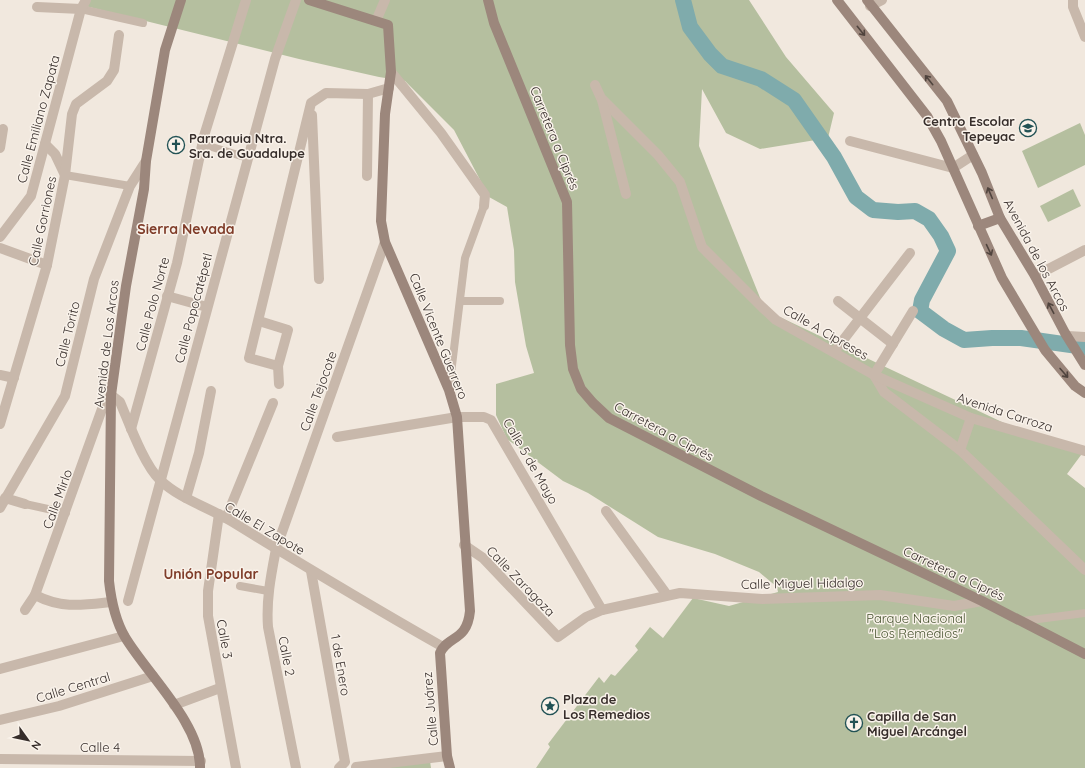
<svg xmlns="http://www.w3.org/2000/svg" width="1085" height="768" font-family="Quicksand,sans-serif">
	<rect width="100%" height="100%" fill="#f1e8de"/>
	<g fill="#b5bf9f">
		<path d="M88,0H749L786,57L834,113L828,138L760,149L726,133L702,89L699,146L765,310L1004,423L1084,451L1067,474L1085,488V768H536L550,747L548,744L599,677L604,683L611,674L615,676L638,650L635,646L650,627L663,638L693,598L729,606L778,592L777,587L759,572L715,554L658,537L588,493L563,481L507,439L496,415V384L534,373L526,346L515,282L514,250L507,207L489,197L454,130L405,81L379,77L299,59L85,6Z"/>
		<path d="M1080,123L1085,135V165L1038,188L1022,151Z"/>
		<path d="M1073,189L1081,206L1048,222L1040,206Z"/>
		<path d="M430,761L431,768H377Z"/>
	</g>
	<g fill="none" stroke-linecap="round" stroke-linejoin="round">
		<path stroke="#7fabac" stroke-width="16" d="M683,0L690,27L710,54L722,66L761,79L794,100L834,157L856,197L873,210L898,212L915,211L929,219L941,236L948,251L922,300L920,311L944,329L964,340L992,338H1021L1085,347"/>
		<g stroke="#c8b8ab" stroke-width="8">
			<path d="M81,9L143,23"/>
			<path d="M202,144L248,158"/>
			<path d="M65,175L130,186"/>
			<path d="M460,301H500"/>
			<path d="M449,390L465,258L484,206"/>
			<path d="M25,504L66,513"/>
			<path d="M240,586L268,591"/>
			<path d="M1023,621L1085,613"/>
		</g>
		<g stroke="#c8b8ab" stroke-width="10">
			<path d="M1073,0V7L1085,37"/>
			<path d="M870,6L882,0"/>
			<path d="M37,7L81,9"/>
			<path d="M376,21L385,0"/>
			<path d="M391,72L441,133L485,195L484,206"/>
			<path d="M595,85L601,98L658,155L680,182L702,247L762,307L776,320L874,375L884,392L960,450L1085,570"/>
			<path d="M602,100L626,194"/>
			<path d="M312,115L319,279"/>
			<path d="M850,141L953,168L973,155"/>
			<path d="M45,144L55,154L65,175"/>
			<path d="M0,148L3,129"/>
			<path d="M367,176L368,94"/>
			<path d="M0,237L31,196L81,9L86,0"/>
			<path d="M0,248L47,265"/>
			<path d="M1035,276L1085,250"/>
			<path d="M167,296L207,307"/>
			<path d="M838,301L893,344"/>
			<path d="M913,311L874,375L971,418L1085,451"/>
			<path d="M259,321L288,330L278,366L279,384"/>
			<path d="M1068,336L1085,337"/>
			<path d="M834,352L910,253"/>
			<path d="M278,366L249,358L311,103L326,93L368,94L389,88"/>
			<path d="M0,375L14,378"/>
			<path d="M0,424L47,265L65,175L72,114L76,104L107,81L114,70L119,35"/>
			<path d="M131,429L177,263L204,136L246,0"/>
			<path d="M337,437L457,417H484L491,420L602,610"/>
			<path d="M960,450L971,418"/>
			<path d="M5,498L25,504"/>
			<path d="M186,498L199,453L211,391"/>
			<path d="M606,511L667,595"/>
			<path d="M219,514L208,591V616L236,768"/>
			<path d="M226,518L273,403"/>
			<path d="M464,545L483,558L558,637L586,617L602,610L680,593L762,599L880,595L954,606L982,601"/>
			<path d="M311,571L345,762L339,768"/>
			<path d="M35,595C62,609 83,605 112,602"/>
			<path d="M128,601L275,59L296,0"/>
			<path d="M25,610L35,595L102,409L111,395L120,402C129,423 144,465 160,480C180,499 208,507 231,521C301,564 371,606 443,647"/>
			<path d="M0,669L124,636"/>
			<path d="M174,705L220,688"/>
			<path d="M0,720L59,706L153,676"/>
			<path d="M0,759L201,761"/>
			<path d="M356,767L447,756"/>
			<path d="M296,768L268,627C266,600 271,575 276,549L385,242"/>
		</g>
		<path stroke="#c8b8ab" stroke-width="10" d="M0,508L65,396L94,279L130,186L146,161"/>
		<g stroke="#9c877c" stroke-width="10">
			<path d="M181,0L165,50L146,161L144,189L126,286L111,395L109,581C111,599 115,620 125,637C147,674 201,724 200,768"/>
			<path d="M309,0L388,25L391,72L385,114L381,221L385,242L449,390L457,417L470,611C467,642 448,635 440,653L447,756L450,768"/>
			<path d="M488,0L494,23L567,202L570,345L573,369L581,389L593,403L609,418L761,496L982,601L1085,654"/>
			<path d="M837,0L927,116L941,141L1002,278L1045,350L1075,386L1085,393"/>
			<path d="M867,0L947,101L982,173L1000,218L1035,276L1065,333L1085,365"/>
			<path d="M978,226L1000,218"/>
		</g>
	</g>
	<defs><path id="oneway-shaft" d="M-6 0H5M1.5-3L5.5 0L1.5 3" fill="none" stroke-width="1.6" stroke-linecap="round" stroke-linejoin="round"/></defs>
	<g stroke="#50443e">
		<use href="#oneway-shaft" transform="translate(861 31) rotate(51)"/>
		<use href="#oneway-shaft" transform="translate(929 80) rotate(-129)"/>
		<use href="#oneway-shaft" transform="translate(990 193) rotate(-113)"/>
		<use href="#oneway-shaft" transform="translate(989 250) rotate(65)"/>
		<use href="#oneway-shaft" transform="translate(1051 308) rotate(-118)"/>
		<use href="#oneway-shaft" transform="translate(1064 373) rotate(49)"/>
	</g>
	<defs>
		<g id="school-ring" transform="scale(0.9)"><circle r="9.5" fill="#f9f2ea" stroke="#225255" stroke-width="1.5"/><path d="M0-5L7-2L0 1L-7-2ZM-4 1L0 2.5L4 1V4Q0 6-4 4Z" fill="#225255"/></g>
		<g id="church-ring" transform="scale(0.9)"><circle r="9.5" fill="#f9f2ea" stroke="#225255" stroke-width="1.5"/><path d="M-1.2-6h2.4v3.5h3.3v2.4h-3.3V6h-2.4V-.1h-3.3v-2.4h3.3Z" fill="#225255"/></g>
		<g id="sight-ring" transform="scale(0.9)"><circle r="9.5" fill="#f9f2ea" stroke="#225255" stroke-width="1.5"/><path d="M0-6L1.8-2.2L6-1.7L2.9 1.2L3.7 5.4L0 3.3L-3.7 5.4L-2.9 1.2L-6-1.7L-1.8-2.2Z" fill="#225255"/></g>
	</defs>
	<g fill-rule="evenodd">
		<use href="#school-ring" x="1028" y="128"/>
		<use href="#church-ring" x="176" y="145"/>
		<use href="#sight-ring" x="550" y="706"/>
		<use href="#church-ring" x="854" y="723"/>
	</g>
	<g text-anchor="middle" stroke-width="3" stroke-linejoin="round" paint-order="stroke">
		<g font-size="13" fill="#362d2a" stroke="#f9f2ea">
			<text transform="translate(38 119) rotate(-75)" y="5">Calle Emiliano Zapata</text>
			<text transform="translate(555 138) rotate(68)" y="5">Carretera a Ciprés</text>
			<text transform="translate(42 221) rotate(-78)" y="5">Calle Gorriones</text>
			<text transform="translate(1037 255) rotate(62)" y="5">Avenida de los Arcos</text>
			<text transform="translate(152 304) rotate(-75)" y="5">Calle Polo Norte</text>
			<text transform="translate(193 308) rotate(-75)" y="5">Calle Popocatépetl</text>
			<text transform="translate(826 332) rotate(30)" y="5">Calle A Cipreses</text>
			<text transform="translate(67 334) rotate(-76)" y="5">Calle Torito</text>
			<text transform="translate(439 336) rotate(68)" y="5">Calle Vicente Guerrero</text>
			<text transform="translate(106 344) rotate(-83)" y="5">Avenida de Los Arcos</text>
			<text transform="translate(318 391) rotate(-70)" y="5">Calle Tejocote</text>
			<text transform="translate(1005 412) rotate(18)" y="5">Avenida Carroza</text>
			<text transform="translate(664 431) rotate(28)" y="5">Carretera a Ciprés</text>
			<text transform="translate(531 461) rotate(60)" y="5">Calle 5 de Mayo</text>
			<text transform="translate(57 499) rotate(-70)" y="5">Calle Mirlo</text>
			<text transform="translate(265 528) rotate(31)" y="5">Calle El Zapote</text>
			<text transform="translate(954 573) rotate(25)" y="5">Carretera a Ciprés</text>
			<text transform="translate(521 581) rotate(46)" y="5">Calle Zaragoza</text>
			<text transform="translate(802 583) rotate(-1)" y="5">Calle Miguel Hidalgo</text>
			<text transform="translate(225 639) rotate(80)" y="5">Calle 3</text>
			<text transform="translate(287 656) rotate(79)" y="5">Calle 2</text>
			<text transform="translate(341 665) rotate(80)" y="5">1 de Enero</text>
			<text transform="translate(73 687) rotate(-17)" y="5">Calle Central</text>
			<text transform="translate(430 709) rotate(-95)" y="5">Calle Juárez</text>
			<text x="100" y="752">Calle 4</text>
		</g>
		<g font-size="13" font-weight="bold" fill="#362d2a" stroke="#f9f2ea" text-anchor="start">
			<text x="1015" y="126" text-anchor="end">Centro Escolar<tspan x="1015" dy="15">Tepeyac</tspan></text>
			<text x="189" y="143">Parroquia Ntra.<tspan x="189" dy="15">Sra. de Guadalupe</tspan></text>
			<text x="563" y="704">Plaza de<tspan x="563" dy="15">Los Remedios</tspan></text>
			<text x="867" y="721">Capilla de San<tspan x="867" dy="15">Miguel Arcángel</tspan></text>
		</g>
		<g font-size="13" fill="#46532f" stroke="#f9f2ea">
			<text x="916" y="623">Parque Nacional<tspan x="916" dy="15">"Los Remedios"</tspan></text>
		</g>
		<g font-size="14" font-weight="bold" fill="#7f3c29" stroke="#f9f2ea">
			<text x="186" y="234">Sierra Nevada</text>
			<text x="211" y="579">Unión Popular</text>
		</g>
	</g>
	<g transform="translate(28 740) rotate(123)" stroke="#f9f2ea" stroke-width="3" paint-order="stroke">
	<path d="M0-3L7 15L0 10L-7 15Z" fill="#362d2a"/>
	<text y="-6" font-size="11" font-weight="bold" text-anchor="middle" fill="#362d2a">N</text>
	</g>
</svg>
